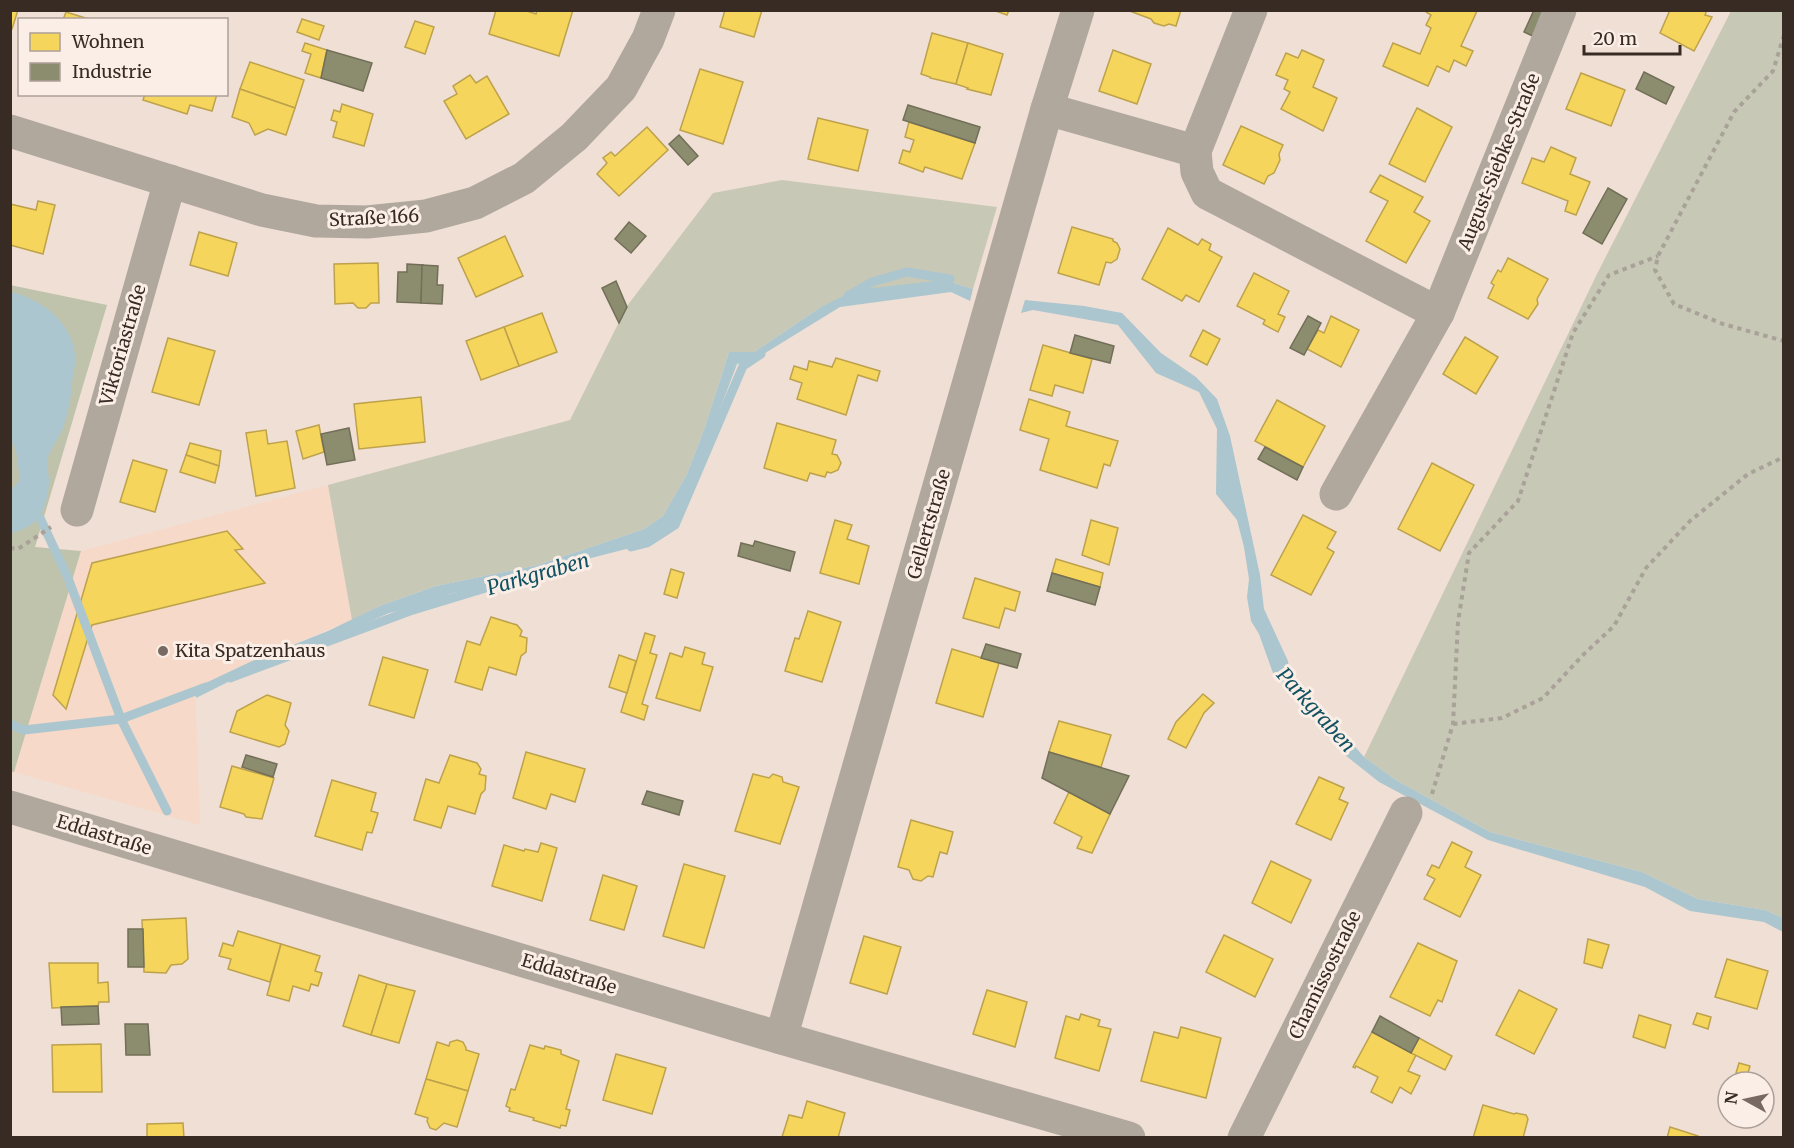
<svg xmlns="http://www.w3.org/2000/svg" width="1794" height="1148" font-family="Merriweather,serif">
	<rect width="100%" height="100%" fill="#f0dfd5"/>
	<path fill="#f6d9c8" d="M328,485L352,620L250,662L195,688L200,825L14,772L81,551Z"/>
	<g fill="#c8c8b6">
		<path d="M1731,11H1783V918L1765,910L1698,899L1642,872L1490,832L1396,780L1364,757L1597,274Z"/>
		<path d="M782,180L997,207L973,289L944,280L821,307L754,352H729L705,427L687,474L663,516L644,529L538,565L436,586L382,605L352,620L328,485L570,420L627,306L713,193Z"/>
	</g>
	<path fill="#bfc3ab" d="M10,285L107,305L35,547L81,551L14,772L10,771Z"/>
	<g fill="#abc6ce">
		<path d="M944,280L973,289L970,301L951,292L840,307L754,360L737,364L678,521L667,531L638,546L450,594L416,607L389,613L293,655L255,665L234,679L196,698L195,688L250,662L328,631L382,605L436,586L538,565L644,529L663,516L687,474L705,427L729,352H754L821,307L855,290Z"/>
		<path d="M11,292C41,299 72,322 75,355C76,364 73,374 72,383C71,397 68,414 63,428C59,438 49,450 47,461C46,469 50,477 49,484C47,510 37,528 11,533V490L20,480L16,451L11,438Z"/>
		<path d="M1025,300L1084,306L1122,313L1161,353L1196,377L1217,399L1230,436L1260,575L1264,609L1288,661L1289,670L1364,757L1396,780L1490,832L1642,872L1698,899L1765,910L1783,918V932L1764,922L1690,911L1645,887L1488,840L1379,782L1345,755L1305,704L1273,673L1259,634L1251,621L1247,597L1249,579L1244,547L1237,520L1216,494L1217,429L1199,392L1156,373L1118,325L1033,310L1021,313Z"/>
	</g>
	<g fill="#f6d55c" stroke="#bda24b" stroke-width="1.5">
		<path d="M10,10H18L12,29L10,28Z"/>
		<path d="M496,10H524L536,14L537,10H573L559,56L489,34Z"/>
		<path d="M725,10H762L754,37L720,27Z"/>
		<path d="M993,10H1009L1007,15Z"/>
		<path d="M1127,10H1181L1176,26L1169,24L1164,26L1154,23L1151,19Z"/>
		<path d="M1423,10L1477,11L1461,46L1473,51L1466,66L1454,60L1449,72L1437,66L1428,86L1383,66L1393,43L1420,54L1431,28L1426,25L1431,15Z"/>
		<path d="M1670,10H1707L1705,15L1712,17L1694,51L1660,33Z"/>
		<path d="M66,12L92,20H63Z"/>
		<path d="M302,19L324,26L319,40L297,32Z"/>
		<path d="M415,21L434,27L425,54L405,47Z"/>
		<path d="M932,33L968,43L956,84L930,78V77L921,74Z"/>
		<path d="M305,43L327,50L321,78L305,73L311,54L302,51Z"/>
		<path d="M968,43L1003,54L991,95L967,89L968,88L956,84Z"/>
		<path d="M1113,50L1151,64L1137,104L1099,91Z"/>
		<path d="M1302,50L1324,60L1313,87L1337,98L1323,131L1281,109L1290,92L1284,89L1288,80L1276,75L1286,53L1298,58Z"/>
		<path d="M250,62L304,80L295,108L240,89Z"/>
		<path d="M700,69L743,82L723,144L680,130Z"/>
		<path d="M1581,73L1625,90L1611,126L1566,109Z"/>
		<path d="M470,75L476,83L487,76L509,114L466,139L444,101L457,94L453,86Z"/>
		<path d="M240,89L295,108L286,135L268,129L255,135L249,123L232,117Z"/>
		<path d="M145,94H217L212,111L190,105L187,114L143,100Z"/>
		<path d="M342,104L373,114L364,146L333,137L337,122L331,120L334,110L340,112Z"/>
		<path d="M1417,108L1452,127L1425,182L1389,164Z"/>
		<path d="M818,118L868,130L858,171L808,159Z"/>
		<path d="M909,122L975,143L962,179L925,167L923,172L899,163L903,150L910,152L914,140L905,137Z"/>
		<path d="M1241,126L1283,145L1279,154L1280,160L1274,173L1268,176L1264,184L1223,165Z"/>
		<path d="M647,127L668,150L619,196L597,174L607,163L603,158L611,152L615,156Z"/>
		<path d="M1551,147L1576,158L1570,174L1590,182L1576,215L1565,211L1568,201L1522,183L1532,158L1544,162Z"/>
		<path d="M1380,175L1423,197L1414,212L1430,221L1406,263L1366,241L1388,201L1370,192Z"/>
		<path d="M38,201L55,205L43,254L10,245V204L36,210Z"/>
		<path d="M1072,227L1113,239V241L1117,243L1120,249L1117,259L1111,263L1106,262L1099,285L1058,273Z"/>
		<path d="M1168,228L1198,245L1202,239L1211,244L1209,250L1222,257L1199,302L1186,295L1182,301L1142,279Z"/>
		<path d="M199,232L237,243L228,276L190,265Z"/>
		<path d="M505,236L523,276L476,297L458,258Z"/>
		<path d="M1508,258L1548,279L1537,299L1538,304L1528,319L1488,298L1494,285L1491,283L1498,270L1501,272Z"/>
		<path d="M378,263L379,303H371L366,308H358L353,303L335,304L334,264Z"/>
		<path d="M1254,273L1289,291L1278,314L1285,317L1278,332L1263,324L1265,320L1237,306Z"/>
		<path d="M542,313L557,352L519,366L504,327Z"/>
		<path d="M1331,316L1359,330L1341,367L1307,349L1318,330L1324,333Z"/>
		<path d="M504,327L519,366L481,380L466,341Z"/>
		<path d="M1203,330L1220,339L1207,365L1190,356Z"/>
		<path d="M1465,337L1498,357L1476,394L1443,374Z"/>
		<path d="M168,338L215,351L199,405L152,392Z"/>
		<path d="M1043,345L1092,359L1083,393L1055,385L1052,396L1030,390Z"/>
		<path d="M836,358L880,371L877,381L858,375L846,415L797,399L802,383L790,379L794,366L807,370L809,361L832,367Z"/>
		<path d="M421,397L425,442L359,449L354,404Z"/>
		<path d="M1029,399L1070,412L1066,426L1118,441L1110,466L1104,464L1097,488L1040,470L1049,439L1020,430Z"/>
		<path d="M1277,400L1325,426L1303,467L1255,441Z"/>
		<path d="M777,423L836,440L832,454L837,455L841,463L838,470L831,473L827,472L825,477L810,473L807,481L764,468Z"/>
		<path d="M319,425L324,452L303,459L296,431Z"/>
		<path d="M266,430L268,444L287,441L295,488L256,496L246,433Z"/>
		<path d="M190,443L221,451L219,466L186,455Z"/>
		<path d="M186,455L219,466L215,483L180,472Z"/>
		<path d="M133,460L167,470L155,512L120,502Z"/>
		<path d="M1432,463L1474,485L1440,551L1398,529Z"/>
		<path d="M1303,515L1336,532L1327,548L1334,552L1311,595L1271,575Z"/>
		<path d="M835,520L852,525L847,539L869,546L859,584L820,573Z"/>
		<path d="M1091,520L1118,528L1109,565L1082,555Z"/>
		<path d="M227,531L243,549L235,550L265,583L92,625L66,709L65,708L53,695L92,563Z"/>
		<path d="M1056,559L1103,573L1100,587L1052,573Z"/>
		<path d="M671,569L684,573L677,598L664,594Z"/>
		<path d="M975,578L1020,592L1015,611L1005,608L999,628L963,618Z"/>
		<path d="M808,611L841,622L822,682L785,671L795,638L799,639Z"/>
		<path d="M491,617L517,625L522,631L520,636L527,638L526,652L521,656L516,675L489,667L482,690L455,682L467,641L480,645Z"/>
		<path d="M645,633L655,636L650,653L657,655L642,704L648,706L644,720L621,712Z"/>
		<path d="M685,647L705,653L702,664L713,667L700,711L656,698L670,653L682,657Z"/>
		<path d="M952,649L999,663L983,717L936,703Z"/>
		<path d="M619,655L636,661L627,693L609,687Z"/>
		<path d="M383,657L428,670L414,718L369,705Z"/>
		<path d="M1203,694L1214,703L1204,713L1186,748L1168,739L1176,722Z"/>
		<path d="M267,695L291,703L285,725L289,731L285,744L279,747L230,732L237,711Z"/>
		<path d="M1059,721L1111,735L1101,767L1049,752Z"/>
		<path d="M526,752L585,769L575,802L551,794L546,809L513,798Z"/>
		<path d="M450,755L477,763L481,769L479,774L486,776L485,790L481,794L475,814L448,806L441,828L414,820L426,779L439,783Z"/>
		<path d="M232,766L274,778L262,819L246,817L244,814L220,807Z"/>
		<path d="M753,774L769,778L773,774L782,777L783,782L799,787L780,844L735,831Z"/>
		<path d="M1319,777L1344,788L1339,799L1348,803L1331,840L1296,824Z"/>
		<path d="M332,780L376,793L371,811L378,813L372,833L367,832L362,850L315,836Z"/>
		<path d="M1069,792L1110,814L1092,853L1077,848L1082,837L1054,823Z"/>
		<path d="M911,820L953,832L947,854L940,852L933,877L928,876L921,881L913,879L909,870L898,867Z"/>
		<path d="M1452,842L1472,852L1465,867L1481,875L1460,917L1424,899L1435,879L1427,875L1432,865L1439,868Z"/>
		<path d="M541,843L557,848L542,901L492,886L504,845L524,851L525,849L538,852Z"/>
		<path d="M1271,861L1311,880L1291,923L1252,903Z"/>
		<path d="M684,864L725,876L704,948L663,936Z"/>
		<path d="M603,875L637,886L624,930L590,920Z"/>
		<path d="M186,918L188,959L182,964L171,965L166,973L144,972L142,920Z"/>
		<path d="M238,931L281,944L270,982L228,969L231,959L219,956L223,943L233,946Z"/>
		<path d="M1224,935L1273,959L1255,997L1206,972Z"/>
		<path d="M864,936L901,947L887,994L850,983Z"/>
		<path d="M1588,939L1609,945L1602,968L1584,963Z"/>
		<path d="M1418,943L1457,961L1442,1002L1438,1000L1430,1016L1390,997Z"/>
		<path d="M281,944L320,956L315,971L322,973L318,986L311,984L309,991L293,986L289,1001L267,995Z"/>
		<path d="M1727,959L1768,971L1757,1009L1715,997Z"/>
		<path d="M49,963H98V983L108,982L109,1002H99L98,1006L52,1008Z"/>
		<path d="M359,975L387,984L371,1035L343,1026Z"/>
		<path d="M387,984L415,991L399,1043L371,1035Z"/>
		<path d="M987,990L1027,1002L1015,1047L973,1034Z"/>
		<path d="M1519,990L1557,1009L1534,1054L1496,1035Z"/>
		<path d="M1697,1013L1711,1017L1708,1029L1693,1024Z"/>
		<path d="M1081,1014L1100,1020L1098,1026L1111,1029L1099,1071L1055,1058L1066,1016L1079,1020Z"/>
		<path d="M1639,1015L1671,1025L1665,1048L1633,1037Z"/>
		<path d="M1181,1027L1221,1038L1206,1098L1141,1081L1154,1032L1178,1038Z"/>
		<path d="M1372,1032L1416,1055L1408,1071L1420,1076L1411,1094L1400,1087L1392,1103L1371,1092L1378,1077L1356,1066L1355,1068L1353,1067Z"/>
		<path d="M1419,1038L1452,1056L1445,1070L1411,1053Z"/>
		<path d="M457,1040L463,1042L466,1048V1050L479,1054L468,1091L426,1079L437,1042L449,1046L450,1042Z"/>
		<path d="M101,1044L102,1092H53L52,1045Z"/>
		<path d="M530,1045L544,1049L545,1046L561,1050V1054L579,1061L566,1109L570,1110L566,1126L561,1125L560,1128L533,1120L534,1118L509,1111L510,1108L506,1106L511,1089L515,1090Z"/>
		<path d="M616,1054L666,1068L652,1114L603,1100Z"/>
		<path d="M1739,1063L1750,1066L1747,1076L1736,1073Z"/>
		<path d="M426,1079L468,1091L457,1127L444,1123L436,1130L430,1128L427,1121L428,1118L415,1114Z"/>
		<path d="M807,1101L845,1113L838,1138L782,1137L789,1115L802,1118Z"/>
		<path d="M1483,1105L1514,1114L1516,1113L1526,1115L1528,1119L1523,1138H1473Z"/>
		<path d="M183,1123L184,1138H147V1124Z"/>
		<path d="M1670,1127L1698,1136L1697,1138H1667Z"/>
	</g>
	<g fill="#8c8c6e" stroke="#726f58" stroke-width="1.5">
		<path d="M1534,10H1543L1541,40L1524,32Z"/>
		<path d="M327,50L372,63L363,91L321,78Z"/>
		<path d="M1644,72L1674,87L1666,104L1636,89Z"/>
		<path d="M908,105L980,127L975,143L903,120Z"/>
		<path d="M679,135L698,156L688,165L669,144Z"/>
		<path d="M1608,188L1627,199L1602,244L1583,233Z"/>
		<path d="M629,222L646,236L631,253L615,239Z"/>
		<path d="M407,264L423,265L421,303L397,302L398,272H407Z"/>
		<path d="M422,265L438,266L437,285H443L442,304L421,303Z"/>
		<path d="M616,281L627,307L619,323L602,288Z"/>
		<path d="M1308,316L1321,323L1304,355L1290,348Z"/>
		<path d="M1075,335L1114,346L1110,363L1070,353Z"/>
		<path d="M349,428L355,460L327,465L321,434Z"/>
		<path d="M1265,447L1303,467L1297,480L1258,459Z"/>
		<path d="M755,541L795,552L790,571L738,556L741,543L753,546Z"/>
		<path d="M1052,573L1100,587L1095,605L1047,591Z"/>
		<path d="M986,644L1021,654L1017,668L981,658Z"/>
		<path d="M1049,752L1129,776L1110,814L1042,778Z"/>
		<path d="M246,755L277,764L273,777L242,767Z"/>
		<path d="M647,791L683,801L679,815L642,804Z"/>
		<path d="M128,929H143L144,967H128Z"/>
		<path d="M98,1006L99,1024L62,1025L61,1007Z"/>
		<path d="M1380,1016L1419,1038L1411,1053L1372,1032Z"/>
		<path d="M125,1024H148L150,1055H126Z"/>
	</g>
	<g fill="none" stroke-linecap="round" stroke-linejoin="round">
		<g stroke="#abc6ce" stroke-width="9">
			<path d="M848,296L872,282L907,272L950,279"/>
			<path d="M40,518L68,578L121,719L167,811"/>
			<path d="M631,547L647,543L675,525L743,366L761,354"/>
			<path d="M230,678L410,611L531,574"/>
			<path d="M10,724L24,730L121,719L206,687"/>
		</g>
		<g stroke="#a9a299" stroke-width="4" stroke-dasharray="4.5 4.5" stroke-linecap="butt">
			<path d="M1784,35L1773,71L1734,112L1658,256L1655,270L1674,304L1723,324L1784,341"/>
			<path d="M10,548L18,549L51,527"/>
			<path d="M1453,724L1502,718L1543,698L1583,655L1614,626L1646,568L1690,521L1748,474L1784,457"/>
			<path d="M1432,794L1453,724L1458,622L1469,553L1518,501L1573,333L1609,275L1658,256"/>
		</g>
		<g stroke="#b1a89d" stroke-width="33">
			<path d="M1047,109L1195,151L1197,172L1207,193L1438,313"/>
			<path d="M10,131L262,210L316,221L367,222L426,216L475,203L524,178L574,137L621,88L648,39L659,10"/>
			<path d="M1195,151L1251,10"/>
			<path d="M1336,494L1438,313L1560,10"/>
			<path d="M77,510L170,181"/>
			<path d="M10,807L781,1038L1129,1138"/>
			<path d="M781,1038L1047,109L1078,10"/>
			<path d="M1244,1138L1406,813"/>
		</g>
	</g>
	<circle fill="#786a62" stroke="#faeee6" stroke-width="2" cx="163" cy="651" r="6"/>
	<g text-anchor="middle" stroke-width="6" stroke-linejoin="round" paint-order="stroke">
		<g font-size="18" fill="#372b24" stroke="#faeee6">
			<text transform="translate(1499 162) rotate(-68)" y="6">August-Siebke-Straße</text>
			<text transform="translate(374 218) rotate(-3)" y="6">Straße 166</text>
			<text transform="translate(123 345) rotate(-74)" y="6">Viktoriastraße</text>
			<text transform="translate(929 524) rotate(-74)" y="6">Gellertstraße</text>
			<text transform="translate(104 835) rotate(17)" y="6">Eddastraße</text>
			<text transform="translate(569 974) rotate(17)" y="6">Eddastraße</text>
			<text transform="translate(1325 975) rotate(-64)" y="6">Chamissostraße</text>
		</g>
		<g font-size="18" fill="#372b24" stroke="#faeee6" text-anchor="start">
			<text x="175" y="657">Kita Spatzenhaus</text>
		</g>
		<g font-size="20" font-style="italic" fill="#115162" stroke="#faeee6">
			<text transform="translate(538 574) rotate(-16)" y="7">Parkgraben</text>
			<text transform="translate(1316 710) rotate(48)" y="7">Parkgraben</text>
		</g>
	</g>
	<rect width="1794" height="1148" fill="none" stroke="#372b24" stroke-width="24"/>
	<rect x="18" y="18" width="210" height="78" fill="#faeee6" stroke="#aca098" stroke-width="1.5"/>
	<rect x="30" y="33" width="30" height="18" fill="#f6d55c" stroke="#aca098" stroke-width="1.5"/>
	<text x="72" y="48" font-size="18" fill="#372b24">Wohnen</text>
	<rect x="30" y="63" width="30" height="18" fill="#8c8c6e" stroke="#aca098" stroke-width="1.5"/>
	<text x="72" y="78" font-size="18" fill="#372b24">Industrie</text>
	<g transform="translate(1746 1100) rotate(278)"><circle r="28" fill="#faeee6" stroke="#aca098" stroke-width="1.5"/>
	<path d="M0-4.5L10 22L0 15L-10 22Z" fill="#786a62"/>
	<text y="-9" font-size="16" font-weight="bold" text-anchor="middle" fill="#372b24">N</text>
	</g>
	<path d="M1584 45v9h96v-9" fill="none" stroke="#372b24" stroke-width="3"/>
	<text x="1593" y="45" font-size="18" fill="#372b24" stroke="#faeee6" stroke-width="4.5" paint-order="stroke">20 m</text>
</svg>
